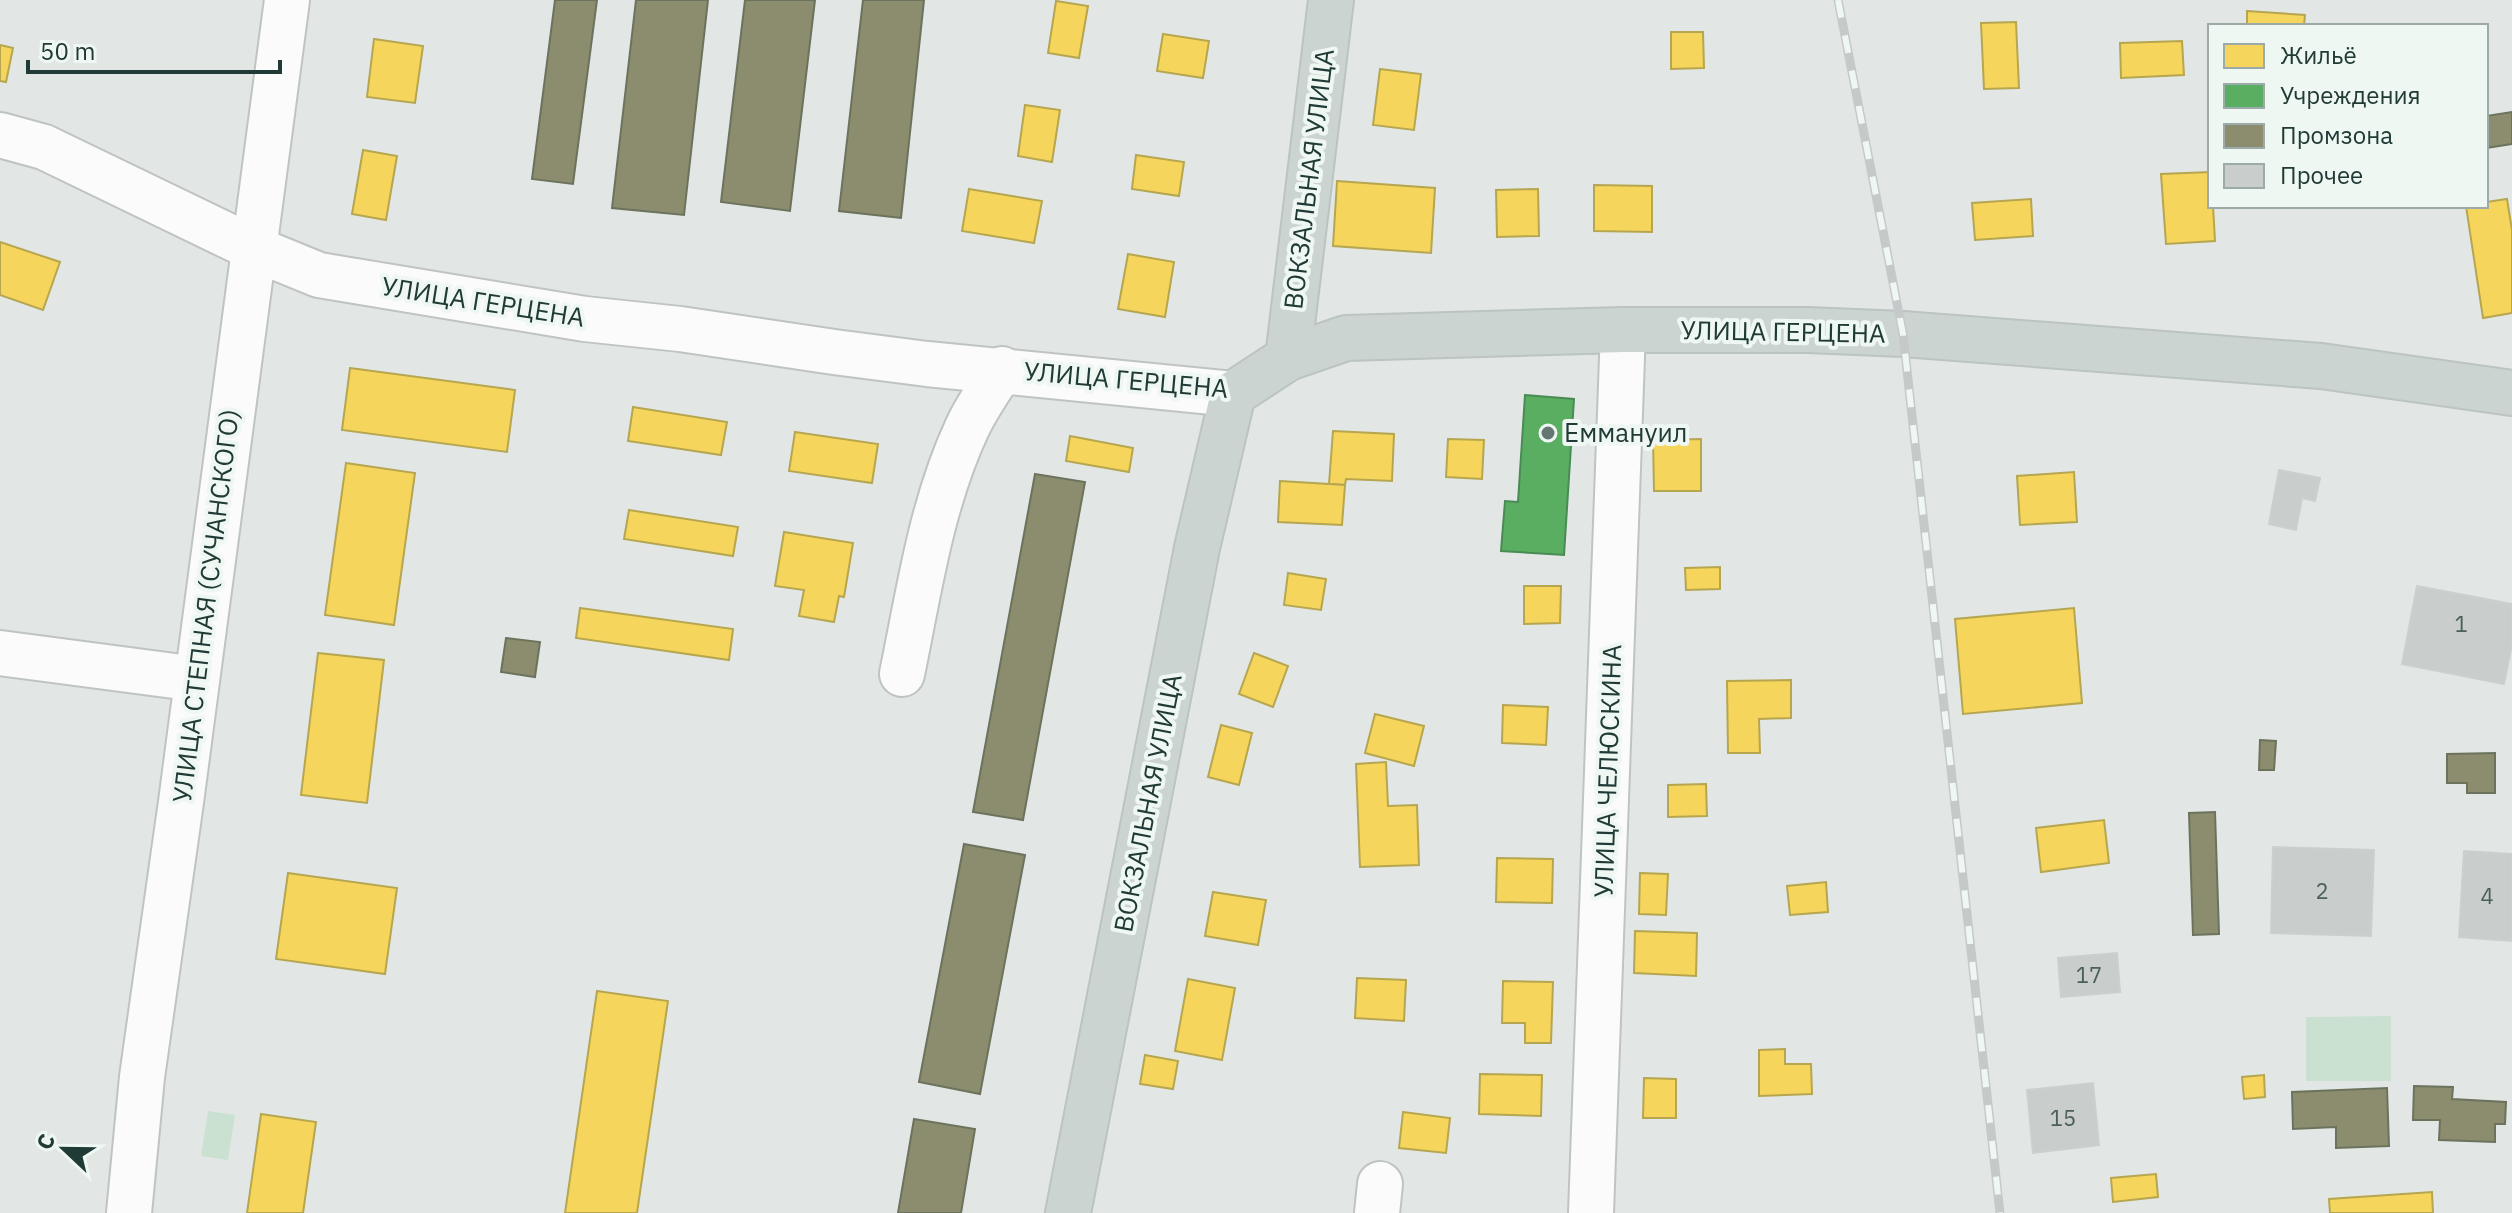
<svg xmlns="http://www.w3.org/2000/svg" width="2512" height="1213" font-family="'IBM Plex Sans',sans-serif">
	<rect width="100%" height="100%" fill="#e2e7e5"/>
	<g fill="#cae1d2">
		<path d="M2391,1016V1081H2306V1017Z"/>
		<path d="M208,1111L235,1115L228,1160L201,1156Z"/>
	</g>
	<g fill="#f6d55c" stroke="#b6a650" stroke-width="2">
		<path d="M1056,1L1088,6L1079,58L1048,53Z"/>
		<path d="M2247,11L2305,15L2304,26H2247Z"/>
		<path d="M2016,22L2019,88L1984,89L1981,23Z"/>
		<path d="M1671,32H1703L1704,68L1671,69Z"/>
		<path d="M1163,34L1209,41L1203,78L1157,71Z"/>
		<path d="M374,39L423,46L415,103L367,97Z"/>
		<path d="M2182,41L2184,75L2121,78L2120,43Z"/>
		<path d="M0,45L13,48L6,82L0,81Z"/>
		<path d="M1380,69L1421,74L1414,130L1373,125Z"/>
		<path d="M1025,105L1060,110L1052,162L1018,156Z"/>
		<path d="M363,150L397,156L386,220L352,214Z"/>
		<path d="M1136,155L1184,162L1179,196L1132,189Z"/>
		<path d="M2210,172V206H2213L2215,241L2166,244L2161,174Z"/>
		<path d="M1337,181L1435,188L1431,253L1333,246Z"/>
		<path d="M1594,185L1652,186V232L1594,231Z"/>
		<path d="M969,189L1042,201L1034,243L962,231Z"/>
		<path d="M1538,189L1539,236L1497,237L1496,190Z"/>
		<path d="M2031,199L2033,236L1975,240L1972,203Z"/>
		<path d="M2507,199L2512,230V313L2483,318L2466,206H2486V202Z"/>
		<path d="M0,242L60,262L43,310L0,295Z"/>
		<path d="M1128,254L1174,262L1165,317L1118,309Z"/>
		<path d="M350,368L515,390L507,452L342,430Z"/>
		<path d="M633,407L727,422L721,455L628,441Z"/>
		<path d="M1333,431L1394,434L1392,481L1346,479L1345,485L1329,484Z"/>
		<path d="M795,432L878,444L872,483L789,471Z"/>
		<path d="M1070,436L1133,448L1129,472L1066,461Z"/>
		<path d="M1448,439L1484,440L1482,479L1446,477Z"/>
		<path d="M1701,439V491H1654L1653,440Z"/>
		<path d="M346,463L415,473L394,625L325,615Z"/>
		<path d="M2074,472L2077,522L2020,525L2017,476Z"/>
		<path d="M1280,481L1345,485L1342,525L1278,522Z"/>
		<path d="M629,510L738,527L733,556L624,539Z"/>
		<path d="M784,532L853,543L844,597L839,596L834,622L799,616L804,590L775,586Z"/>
		<path d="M1720,567V589L1686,590L1685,568Z"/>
		<path d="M1288,573L1326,579L1321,610L1284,605Z"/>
		<path d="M1524,586H1561L1560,623L1524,624Z"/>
		<path d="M580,608L733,629L729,660L576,638Z"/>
		<path d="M2074,608L2082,703L1963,714L1955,619Z"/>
		<path d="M318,653L384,660L367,803L301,795Z"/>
		<path d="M1254,653L1288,666L1273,707L1239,694Z"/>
		<path d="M1791,680V718L1759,719L1760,753H1728L1727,681Z"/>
		<path d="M1503,705L1548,707L1546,745L1502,743Z"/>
		<path d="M1375,714L1424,726L1414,766L1365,753Z"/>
		<path d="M1221,725L1252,733L1239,785L1208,777Z"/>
		<path d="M1386,762L1388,806L1417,805L1419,865L1360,867L1356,764Z"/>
		<path d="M1706,784L1707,816L1668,817V785Z"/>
		<path d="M2104,820L2109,863L2041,872L2036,828Z"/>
		<path d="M1497,858L1553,859L1552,903L1496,902Z"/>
		<path d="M288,873L397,888L385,974L276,959Z"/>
		<path d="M1640,873L1668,874L1666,915L1639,914Z"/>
		<path d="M1826,882L1828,912L1790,915L1787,886Z"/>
		<path d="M1213,892L1266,900L1258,945L1205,936Z"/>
		<path d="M1635,931L1697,933L1696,976L1634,973Z"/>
		<path d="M1357,978L1406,980L1404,1021L1355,1018Z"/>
		<path d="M1188,979L1235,988L1222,1060L1175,1051Z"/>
		<path d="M1503,981L1553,982L1551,1043H1525V1023H1502Z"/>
		<path d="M597,991L668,1001L637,1213H565Z"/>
		<path d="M1785,1049V1064H1811L1812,1094L1759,1096V1050Z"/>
		<path d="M1145,1055L1178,1061L1173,1089L1140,1084Z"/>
		<path d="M1480,1074L1542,1075L1541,1116L1479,1114Z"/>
		<path d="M2264,1075L2265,1097L2244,1099L2242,1077Z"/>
		<path d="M1644,1078L1676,1079V1118H1643Z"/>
		<path d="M1403,1112L1450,1118L1446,1153L1399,1148Z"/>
		<path d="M261,1114L316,1122L303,1213H247Z"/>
		<path d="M2156,1174L2158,1197L2113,1202L2111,1178Z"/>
		<path d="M2432,1192L2433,1213H2330L2329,1199Z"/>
	</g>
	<path fill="#5aae61" stroke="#498b54" stroke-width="2" d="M1525,395L1574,399L1564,555L1501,551L1505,501L1518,502Z"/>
	<g fill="#8c8c6e" stroke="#6c735d" stroke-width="2">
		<path d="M555,0H597L573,184L532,179Z"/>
		<path d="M636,0H708L684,215L612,208Z"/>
		<path d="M745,0H815L790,211L721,202Z"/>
		<path d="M863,0H924L901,218L839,211Z"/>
		<path d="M2512,112V144L2486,148V116Z"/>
		<path d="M1035,474L1085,482L1023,820L973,812Z"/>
		<path d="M506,638L540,642L535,677L501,672Z"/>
		<path d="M2260,740L2276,741L2274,770H2259Z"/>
		<path d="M2495,753V793H2467V783H2447V754Z"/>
		<path d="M2215,812L2219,934L2193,935L2189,813Z"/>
		<path d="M964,844L1025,855L980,1094L919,1082Z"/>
		<path d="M2414,1086L2453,1087L2452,1099L2506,1102L2505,1124H2495V1142L2439,1140L2440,1120H2413Z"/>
		<path d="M2387,1088L2389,1146L2336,1148V1127L2293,1129L2292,1092Z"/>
		<path d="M914,1119L975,1129L961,1213H898Z"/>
	</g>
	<g fill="#c9cecc" stroke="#cad0ce" stroke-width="2">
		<path d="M2279,470L2320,478L2315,501L2302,498L2296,530L2269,524Z"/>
		<path d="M2417,586L2512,604V644L2504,684L2402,664Z"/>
		<path d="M2273,847L2374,850L2371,936L2271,933Z"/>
		<path d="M2464,851L2512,854V941L2459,937Z"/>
		<path d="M2117,953L2120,992L2061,997L2058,958Z"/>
		<path d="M2093,1083L2099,1145L2033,1153L2027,1090Z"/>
	</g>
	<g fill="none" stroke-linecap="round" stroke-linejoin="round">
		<g stroke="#bfc4c2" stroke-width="48">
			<g id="minor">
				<path d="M0,135L44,147L253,248L319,275L585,319L680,329L834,352L927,364L1233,394"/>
				<path d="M0,653L197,679"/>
				<path d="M902,674C919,592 931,505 967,428C976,408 990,389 1002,369"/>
				<path d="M129,1213L142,1077L181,802L287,0"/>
				<path d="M1377,1213L1380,1184"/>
				<path d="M1591,1213L1623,330"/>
			</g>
		</g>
		<g stroke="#bbc4c2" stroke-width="48">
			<g id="major">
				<path d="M1288,358L1331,0"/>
				<path d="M1068,1213L1197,548L1233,394L1288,358L1346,338L1623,330H1808L1903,334L2321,366L2512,393"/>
			</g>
		</g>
		<use href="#minor" stroke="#fbfbfb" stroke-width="44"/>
		<use href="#major" stroke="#ccd4d2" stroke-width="44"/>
		<g stroke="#c6c9c9" stroke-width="9">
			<path id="rail" d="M1838,0L1903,334L2000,1213"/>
		</g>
		<use href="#rail" stroke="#eff7f3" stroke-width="6" stroke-dasharray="18" stroke-linecap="butt"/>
	</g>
	<circle fill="#647773" stroke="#eff7f3" stroke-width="3" cx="1548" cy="433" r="8"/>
	<g text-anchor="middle" stroke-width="8" stroke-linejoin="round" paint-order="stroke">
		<g font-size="22" fill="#4b605c">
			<text x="2461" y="632">1</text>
			<text x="2322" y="899">2</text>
			<text x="2487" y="904">4</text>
			<text x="2089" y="983">17</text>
			<text x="2063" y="1126">15</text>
		</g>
		<g font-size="26" fill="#203a35" stroke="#eff7f3">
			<text transform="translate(1309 179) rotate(-83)" y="9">ВОКЗАЛЬНАЯ УЛИЦА</text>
			<text transform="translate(483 302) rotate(9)" y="9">УЛИЦА ГЕРЦЕНА</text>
			<text transform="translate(1783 332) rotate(1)" y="9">УЛИЦА ГЕРЦЕНА</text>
			<text transform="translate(1126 380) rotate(5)" y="9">УЛИЦА ГЕРЦЕНА</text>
			<text transform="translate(206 606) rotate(-83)" y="9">УЛИЦА СТЕПНАЯ (СУЧАНСКОГО)</text>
			<text transform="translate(1608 771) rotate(-88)" y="9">УЛИЦА ЧЕЛЮСКИНА</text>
			<text transform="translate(1148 803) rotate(-79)" y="9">ВОКЗАЛЬНАЯ УЛИЦА</text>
		</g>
		<g font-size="26" fill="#203a35" stroke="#eff7f3" text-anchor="start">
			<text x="1564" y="442">Еммануил</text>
		</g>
	</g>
	<rect x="2208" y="24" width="280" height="184" fill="#eff7f3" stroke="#9caba7" stroke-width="2"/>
	<rect x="2224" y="44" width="40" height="24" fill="#f6d55c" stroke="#9caba7" stroke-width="2"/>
	<text x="2280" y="64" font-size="24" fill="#203a35">Жильё</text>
	<rect x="2224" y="84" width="40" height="24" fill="#5aae61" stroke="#9caba7" stroke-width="2"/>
	<text x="2280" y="104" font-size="24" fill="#203a35">Учреждения</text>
	<rect x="2224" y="124" width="40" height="24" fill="#8c8c6e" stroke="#9caba7" stroke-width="2"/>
	<text x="2280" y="144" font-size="24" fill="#203a35">Промзона</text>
	<rect x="2224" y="164" width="40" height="24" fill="#c9cecc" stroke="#9caba7" stroke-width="2"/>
	<text x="2280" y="184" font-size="24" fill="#203a35">Прочее</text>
	<g transform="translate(64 1149) rotate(292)" stroke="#eff7f3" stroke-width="6" paint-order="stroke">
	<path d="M0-6L14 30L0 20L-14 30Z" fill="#203a35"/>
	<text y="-12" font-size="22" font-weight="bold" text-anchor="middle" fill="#203a35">С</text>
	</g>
	<path d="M28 60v12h252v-12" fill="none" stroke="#203a35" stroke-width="4"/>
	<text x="40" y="60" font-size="24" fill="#203a35" stroke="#eff7f3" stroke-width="6" paint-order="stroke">50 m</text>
</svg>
